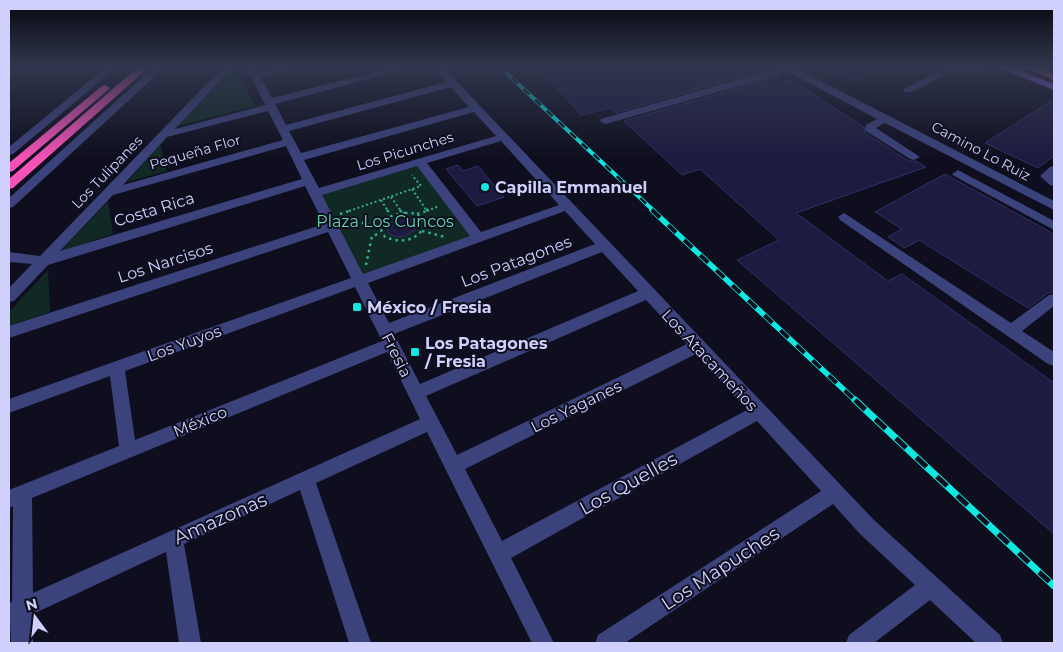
<svg xmlns="http://www.w3.org/2000/svg" width="1063" height="652" font-family="Montserrat,sans-serif">
	<rect width="100%" height="100%" fill="#0e0e1f"/>
	<g fill="#112925">
		<path d="M233,67H235L255,106L178,126Z"/>
		<path d="M160,144L167,171L127,182Z"/>
		<path d="M419,165L474,236L362,275L321,194Z"/>
		<path d="M108,201L113,234L61,251Z"/>
		<path d="M48,270L50,312L9,326V312Z"/>
	</g>
	<g fill="#1d1b3f" stroke="#322f69">
		<path d="M556,67H764L767,69L616,113L611,108L581,115L546,76Z"/>
		<path d="M824,67H884L855,81Z"/>
		<path d="M777,77L784,82L791,80L864,127L865,133L909,161H916L926,167L796,213L888,281L902,274L1054,383V534L737,260L779,240L700,169L682,175L624,121Z"/>
		<path d="M1054,99V156L1038,168L985,143Z"/>
		<path d="M458,165L463,171L478,166L504,197L477,206L446,169Z"/>
		<path d="M945,174L1054,234V292L1048,293L1028,308L919,240L905,248L888,237L902,229L875,212Z"/>
		<path d="M405,215L414,222L417,226L415,230L404,236L395,237L389,233L387,230L389,224Z"/>
	</g>
	<g fill="none" stroke-linecap="round" stroke-linejoin="round">
		<g stroke="#35aa92" stroke-width="2" stroke-dasharray="2 2.5" stroke-linecap="butt">
			<path d="M412,189L427,211"/>
			<path d="M391,197L401,211"/>
			<path d="M381,200L388,211"/>
			<path d="M349,211L421,186L412,175"/>
			<path d="M427,211L439,206"/>
		</g>
		<g stroke="#35aa92" stroke-width="2.5" stroke-dasharray="2.5 4" stroke-linecap="butt">
			<path d="M387,210L391,215"/>
			<path d="M400,210L402,213"/>
			<path d="M426,210H430"/>
			<path d="M405,213H412L422,218L424,227C415,242 400,243 385,237L380,228C385,217 394,214 405,213Z"/>
			<path d="M340,214L352,210"/>
			<path d="M417,214L427,211"/>
			<path d="M344,221L351,218L368,225L381,226"/>
			<path d="M422,231L445,237"/>
			<path d="M366,265L372,236L381,233"/>
		</g>
		<g fill="#3c427b" fill-rule="evenodd">
			<path d="M106,67H117L13,154L9,155V147Z"/>
			<path d="M154,67H165L13,207L9,208V198Z"/>
			<path d="M223,67H233L175,129L265,105L246,67H256L259,73L282,67H300L261,78L272,98L396,67H413L275,104L286,125L446,82L433,67H443L874,520L1000,635L1003,643H976L930,600L874,643H846L849,635L915,585L860,534L833,504L625,643H595L598,635L821,491L757,421L511,558L554,643H532L427,432L316,483L371,643H349L300,490L184,544L201,643H179L166,552L33,614V643H11L9,603L12,602L13,506L9,508V490L119,446L110,376L9,413V399L351,278L328,232L9,338V326L324,224L305,186L48,265L14,301L9,302V288L32,264L9,262V252L40,256ZM451,87L469,107L301,153L289,131ZM268,111L283,140L123,185L167,137ZM474,112L496,136L319,188L304,160ZM501,141L559,205L481,232L427,163ZM286,146L302,179L60,251L113,195ZM417,166L470,236L363,274L322,195ZM565,211L595,244L389,323L368,283ZM602,252L638,291L420,384L394,334ZM355,287L382,341L135,440L125,371ZM646,300L687,344L457,455L426,396ZM387,352L420,419L33,593L32,498ZM696,354L747,410L502,541L465,469Z"/>
			<path d="M781,67H794L1054,201V210L885,123L876,128L920,157L914,160L910,159L866,131L865,129L866,125L877,119L789,72L609,123L605,124L600,121L601,119Z"/>
			<path d="M945,67H996L981,72H951L912,92H904L903,90Z"/>
			<path d="M1054,166V186L1050,185L1040,176L1050,167Z"/>
			<path d="M958,170L1054,221V230L954,176L952,174Z"/>
			<path d="M844,213L1011,323L1049,295L1054,294V306L1022,331L1054,352V366L1048,364L840,220L838,217Z"/>
		</g>
		<path fill="#a75df5" fill-rule="evenodd" d="M997,67H1011L1054,84V90Z"/>
		<g fill="#f452b6" fill-rule="evenodd">
			<path d="M138,67H149L13,188L9,189V179Z"/>
			<path d="M1023,67H1037L1054,74V80Z"/>
			<path d="M105,85L110,88L108,90L13,171L9,172V163L102,86Z"/>
		</g>
		<g stroke="#0fe8e0" stroke-width="4">
			<path id="rail-far2" d="M500,67L654,211"/>
		</g>
		<g stroke="#0fe8e0" stroke-width="5.5">
			<path id="rail-far1" d="M652,210L856,401"/>
		</g>
		<g stroke="#0fe8e0" stroke-width="7">
			<path id="rail" d="M855,400L1054,586"/>
		</g>
		<use href="#rail-far2" stroke="#0e0e1f" stroke-width="2.5" stroke-dasharray="8" stroke-linecap="butt"/>
		<use href="#rail-far1" stroke="#0e0e1f" stroke-width="4" stroke-dasharray="11" stroke-linecap="butt"/>
		<use href="#rail" stroke="#0e0e1f" stroke-width="5" stroke-dasharray="14" stroke-linecap="butt"/>
	</g>
	<linearGradient id="sky" x2="0" y2="1"><stop stop-color="#080811"/><stop offset="0.42" stop-color="#30364d"/><stop offset="1" stop-color="#30364d" stop-opacity="0"/></linearGradient>
	<rect width="1063" height="158" fill="url(#sky)"/>
	<g fill="#0fe8e0" stroke="#0e0e1f" stroke-width="2">
		<circle cx="485" cy="187" r="5"/>
		<rect x="352" y="302" width="10" height="10" rx="2.5"/>
		<rect x="410" y="347" width="10" height="10" rx="2.5"/>
	</g>
	<g text-anchor="middle" stroke-width="4" stroke-linejoin="round" paint-order="stroke">
		<g font-size="14" fill="#cfd0fc" stroke="#0e0e1f">
			<text transform="translate(405 151) rotate(-17)" y="5">Los Picunches</text>
			<text transform="translate(981 151) rotate(28)" y="5">Camino Lo Ruiz</text>
			<text transform="translate(195 152) rotate(-16)" y="5">Pequeña Flor</text>
			<text transform="translate(107 172) rotate(-46)" y="5">Los Tulipanes</text>
		</g>
		<g font-size="16" font-weight="bold" fill="#cfd0fc" stroke="#0e0e1f" text-anchor="start">
			<text x="495" y="193">Capilla Emmanuel</text>
			<text x="367" y="313">México / Fresia</text>
			<text x="425" y="349">Los Patagones<tspan x="425" dy="18">/ Fresia</tspan></text>
		</g>
		<g font-size="16" fill="#cfd0fc" stroke="#0e0e1f">
			<text transform="translate(154 209) rotate(-17)" y="6">Costa Rica</text>
			<text transform="translate(516 261) rotate(-21)" y="6">Los Patagones</text>
			<text transform="translate(165 262) rotate(-18)" y="6">Los Narcisos</text>
			<text transform="translate(184 343) rotate(-20)" y="6">Los Yuyos</text>
			<text transform="translate(397 355) rotate(63)" y="6">Fresia</text>
			<text transform="translate(710 360) rotate(47)" y="6">Los Atacameños</text>
			<text transform="translate(576 406) rotate(-26)" y="6">Los Yaganes</text>
			<text transform="translate(200 421) rotate(-22)" y="6">México</text>
		</g>
		<g font-size="16" fill="#60d7a9" stroke="#0e0e1f">
			<text x="385" y="227">Plaza Los Cuncos</text>
		</g>
		<g font-size="19" fill="#cfd0fc" stroke="#0e0e1f">
			<text transform="translate(628 483) rotate(-29)" y="7">Los Quelles</text>
			<text transform="translate(220 518) rotate(-24)" y="7">Amazonas</text>
			<text transform="translate(720 568) rotate(-33)" y="7">Los Mapuches</text>
		</g>
	</g>
	<rect width="1063" height="652" fill="none" stroke="#cfd0fc" stroke-width="20"/>
	<g transform="translate(35 617) rotate(345)" stroke="#0e0e1f" stroke-width="4" paint-order="stroke">
	<path d="M0-4L9 19L0 12L-9 19Z" fill="#cfd0fc"/>
	<text y="-8" font-size="14" font-weight="bold" text-anchor="middle" fill="#cfd0fc">N</text>
	</g>
</svg>
